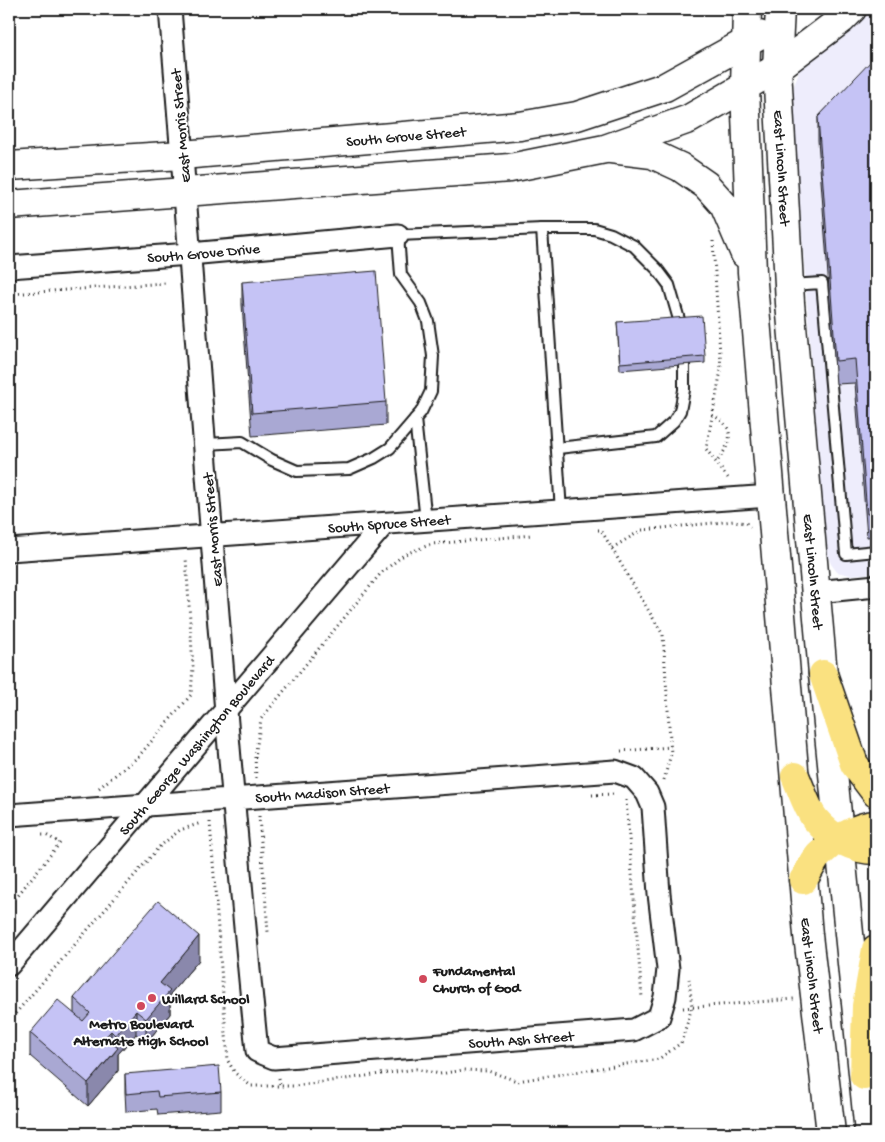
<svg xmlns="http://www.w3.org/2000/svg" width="885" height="1142" font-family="'Gochi Hand',sans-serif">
	<rect width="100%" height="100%" fill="#fff"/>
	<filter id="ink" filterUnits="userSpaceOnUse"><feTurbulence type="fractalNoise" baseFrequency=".02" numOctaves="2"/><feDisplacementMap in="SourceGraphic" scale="10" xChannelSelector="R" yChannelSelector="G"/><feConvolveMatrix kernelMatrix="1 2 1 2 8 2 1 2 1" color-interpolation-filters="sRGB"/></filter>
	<g filter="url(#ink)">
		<path fill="#eeedfc" d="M863,9H876V573L850,575L837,572L831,564L825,548L793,114L794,86L799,71L813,53Z"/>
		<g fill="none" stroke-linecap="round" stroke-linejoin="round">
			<g stroke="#1c1c1c" stroke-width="14">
				<g id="lane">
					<path d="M542,229L561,511"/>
					<path d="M790,285L822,283L846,554L876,551"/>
					<path d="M415,419L426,521"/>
					<path d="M206,444L242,442L272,460L297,471L349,469L374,458L390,448L421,412L431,391L433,356L428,321L421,303L401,275L398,235L542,229H594L611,234L634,246L657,269L669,285L680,323"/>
					<path d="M558,448L656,437L674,421L680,411L684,390V364"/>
				</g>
			</g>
			<g stroke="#1c1c1c" stroke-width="25">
				<g id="street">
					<path id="s1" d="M9,267L190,254L398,235"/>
					<path id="s2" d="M9,550L771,496"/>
					<path d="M816,592L876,586"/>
					<path id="s3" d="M9,815C92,809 175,803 258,797L615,771L634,778L647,793L653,807L659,894L668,969L665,997L659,1017L634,1030L274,1058L257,1051C222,704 199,356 170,9"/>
					<path id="s4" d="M9,965L384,524"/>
				</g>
			</g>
			<g stroke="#1c1c1c" stroke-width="31">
				<g id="secondary">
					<path id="s5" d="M747,9L745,87L752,272L808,935L831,1133"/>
					<path id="s6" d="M780,9L777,68L790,303L823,674L869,1133"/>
					<path d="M611,149L652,154L680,167L706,185L724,205L745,254"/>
					<path id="s7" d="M9,166L182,155L520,126L577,116L665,87L759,35"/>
					<path d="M9,205L510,168L605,149L689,119L722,100L777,68L842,19L852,9"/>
				</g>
			</g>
			<g stroke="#1c1c1c" stroke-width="31">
				<g id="highway">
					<path d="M823,674L854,764L876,793"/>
					<path d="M795,776C801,789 806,807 815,819C830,837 853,850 876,850"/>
					<path d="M803,880C808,873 812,863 818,856C833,841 855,826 876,825"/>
					<path d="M864,1076L866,1006L876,949"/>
				</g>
			</g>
			<g stroke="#1c1c1c" stroke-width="3" stroke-dasharray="1 4" stroke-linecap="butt">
				<path d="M713,241L721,370L706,449L728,478"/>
				<path d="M9,294L166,283"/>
				<path d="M712,415C738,428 731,443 716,463"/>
				<path d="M598,530H601L663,635L671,754L663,783"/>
				<path d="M612,548L642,530L734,521L746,523L750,527"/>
				<path d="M621,751L671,747"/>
				<path d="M256,778L255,757L261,719L381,573L405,554L432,544L532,535"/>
				<path d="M99,788L138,757L191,695L193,667L186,558"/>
				<path d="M592,795L615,794"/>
				<path d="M626,800L642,998"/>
				<path d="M259,816L268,932"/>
				<path d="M210,822L228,1061L235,1073L251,1086H295L416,1069L440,1074L463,1070L488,1071L517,1081L659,1059L681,1043L692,1007L689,979"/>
				<path d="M9,906L60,843L46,835H42"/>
				<path d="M683,1008L794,999"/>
				<path d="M9,1021L159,847L180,830L201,823"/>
				<path d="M279,1078L280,1086"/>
			</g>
			<use href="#lane" stroke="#fff" stroke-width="10"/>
			<use href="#street" stroke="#fff" stroke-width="21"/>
			<use href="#secondary" stroke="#fff" stroke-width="28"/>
			<use href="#highway" stroke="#fae180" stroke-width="28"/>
		</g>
		<g fill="#a9a8d3" stroke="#1c1c1c">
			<path d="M876,58V536L867,537L855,383L836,384L818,140V117Z"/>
			<path d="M242,282L386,402V425L252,436L242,305Z"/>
			<path d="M617,322L705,356V363L620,370Z"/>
			<path d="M199,960L170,994V1014L146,1043L136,1034L118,1054V1071L88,1106L30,1056V1033L74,1014V998Z"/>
			<path d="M125,1074L221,1092V1110L158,1115L157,1109L126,1112L125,1092Z"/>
		</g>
		<g fill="#8a88ac" stroke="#1c1c1c">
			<path d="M199,936V960L170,994V1014L146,1043V1019L160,983Z"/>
			<path d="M136,1011V1034L118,1054V1071L88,1106V1083L115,1052V1035Z"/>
			<path d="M111,1031V1054L105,1037Z"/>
		</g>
		<g fill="#c5c3f5" stroke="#1c1c1c">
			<path d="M876,58V513L867,514L855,359L836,361L818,117L873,59Z"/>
			<path d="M376,271L386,402L252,413L242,282Z"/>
			<path d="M702,316L705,356L620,363L617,322Z"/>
			<path d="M158,901L199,936L160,983L170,991L146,1019L136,1011L115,1035L111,1031L105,1037L118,1048L88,1083L30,1033L58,1000L83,1021L90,1013L74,998Z"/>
			<path d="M219,1066L221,1092L158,1097L157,1091L126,1094L125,1074Z"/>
		</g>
	</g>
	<g fill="#d1495b" stroke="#fff" stroke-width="2">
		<circle cx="423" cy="979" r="5"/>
		<circle cx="152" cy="998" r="5"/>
		<circle cx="141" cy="1006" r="5"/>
	</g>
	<g text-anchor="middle" stroke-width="4" stroke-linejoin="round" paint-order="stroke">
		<g font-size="15" fill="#1c1c1c" stroke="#fff">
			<text transform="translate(180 126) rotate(-95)" y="5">East Morris Street</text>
			<text dy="5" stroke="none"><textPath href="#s7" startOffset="398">South Grove Street</textPath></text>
			<text dy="5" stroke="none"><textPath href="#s6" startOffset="159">East Lincoln Street</textPath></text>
			<text dy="5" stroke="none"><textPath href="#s1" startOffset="195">South Grove Drive</textPath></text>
			<text dy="5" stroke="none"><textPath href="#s2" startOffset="381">South Spruce Street</textPath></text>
			<text transform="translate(212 530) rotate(-95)" y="5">East Morris Street</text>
			<text dy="5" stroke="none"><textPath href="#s6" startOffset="564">East Lincoln Street</textPath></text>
			<text dy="5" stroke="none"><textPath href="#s4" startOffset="289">South George Washington Boulevard</textPath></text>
			<text dy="5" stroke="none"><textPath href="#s3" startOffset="314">South Madison Street</textPath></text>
			<text dy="5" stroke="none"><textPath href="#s5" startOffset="969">East Lincoln Street</textPath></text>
			<text transform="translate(521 1039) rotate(-4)" y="5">South Ash Street</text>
		</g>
		<g font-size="15" font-weight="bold" fill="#1c1c1c" stroke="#fff" text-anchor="start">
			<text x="433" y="975">Fundamental<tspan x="433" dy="17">Church of God</tspan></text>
			<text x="162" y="1003">Willard School</text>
			<text x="141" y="1028" text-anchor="middle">Metro Boulevard<tspan x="141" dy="17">Alternate High School</tspan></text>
		</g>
	</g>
	<rect width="885" height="1142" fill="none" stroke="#fff" stroke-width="30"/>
	<rect x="15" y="15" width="855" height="1112" fill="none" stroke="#1c1c1c" stroke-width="2" filter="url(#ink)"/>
</svg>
